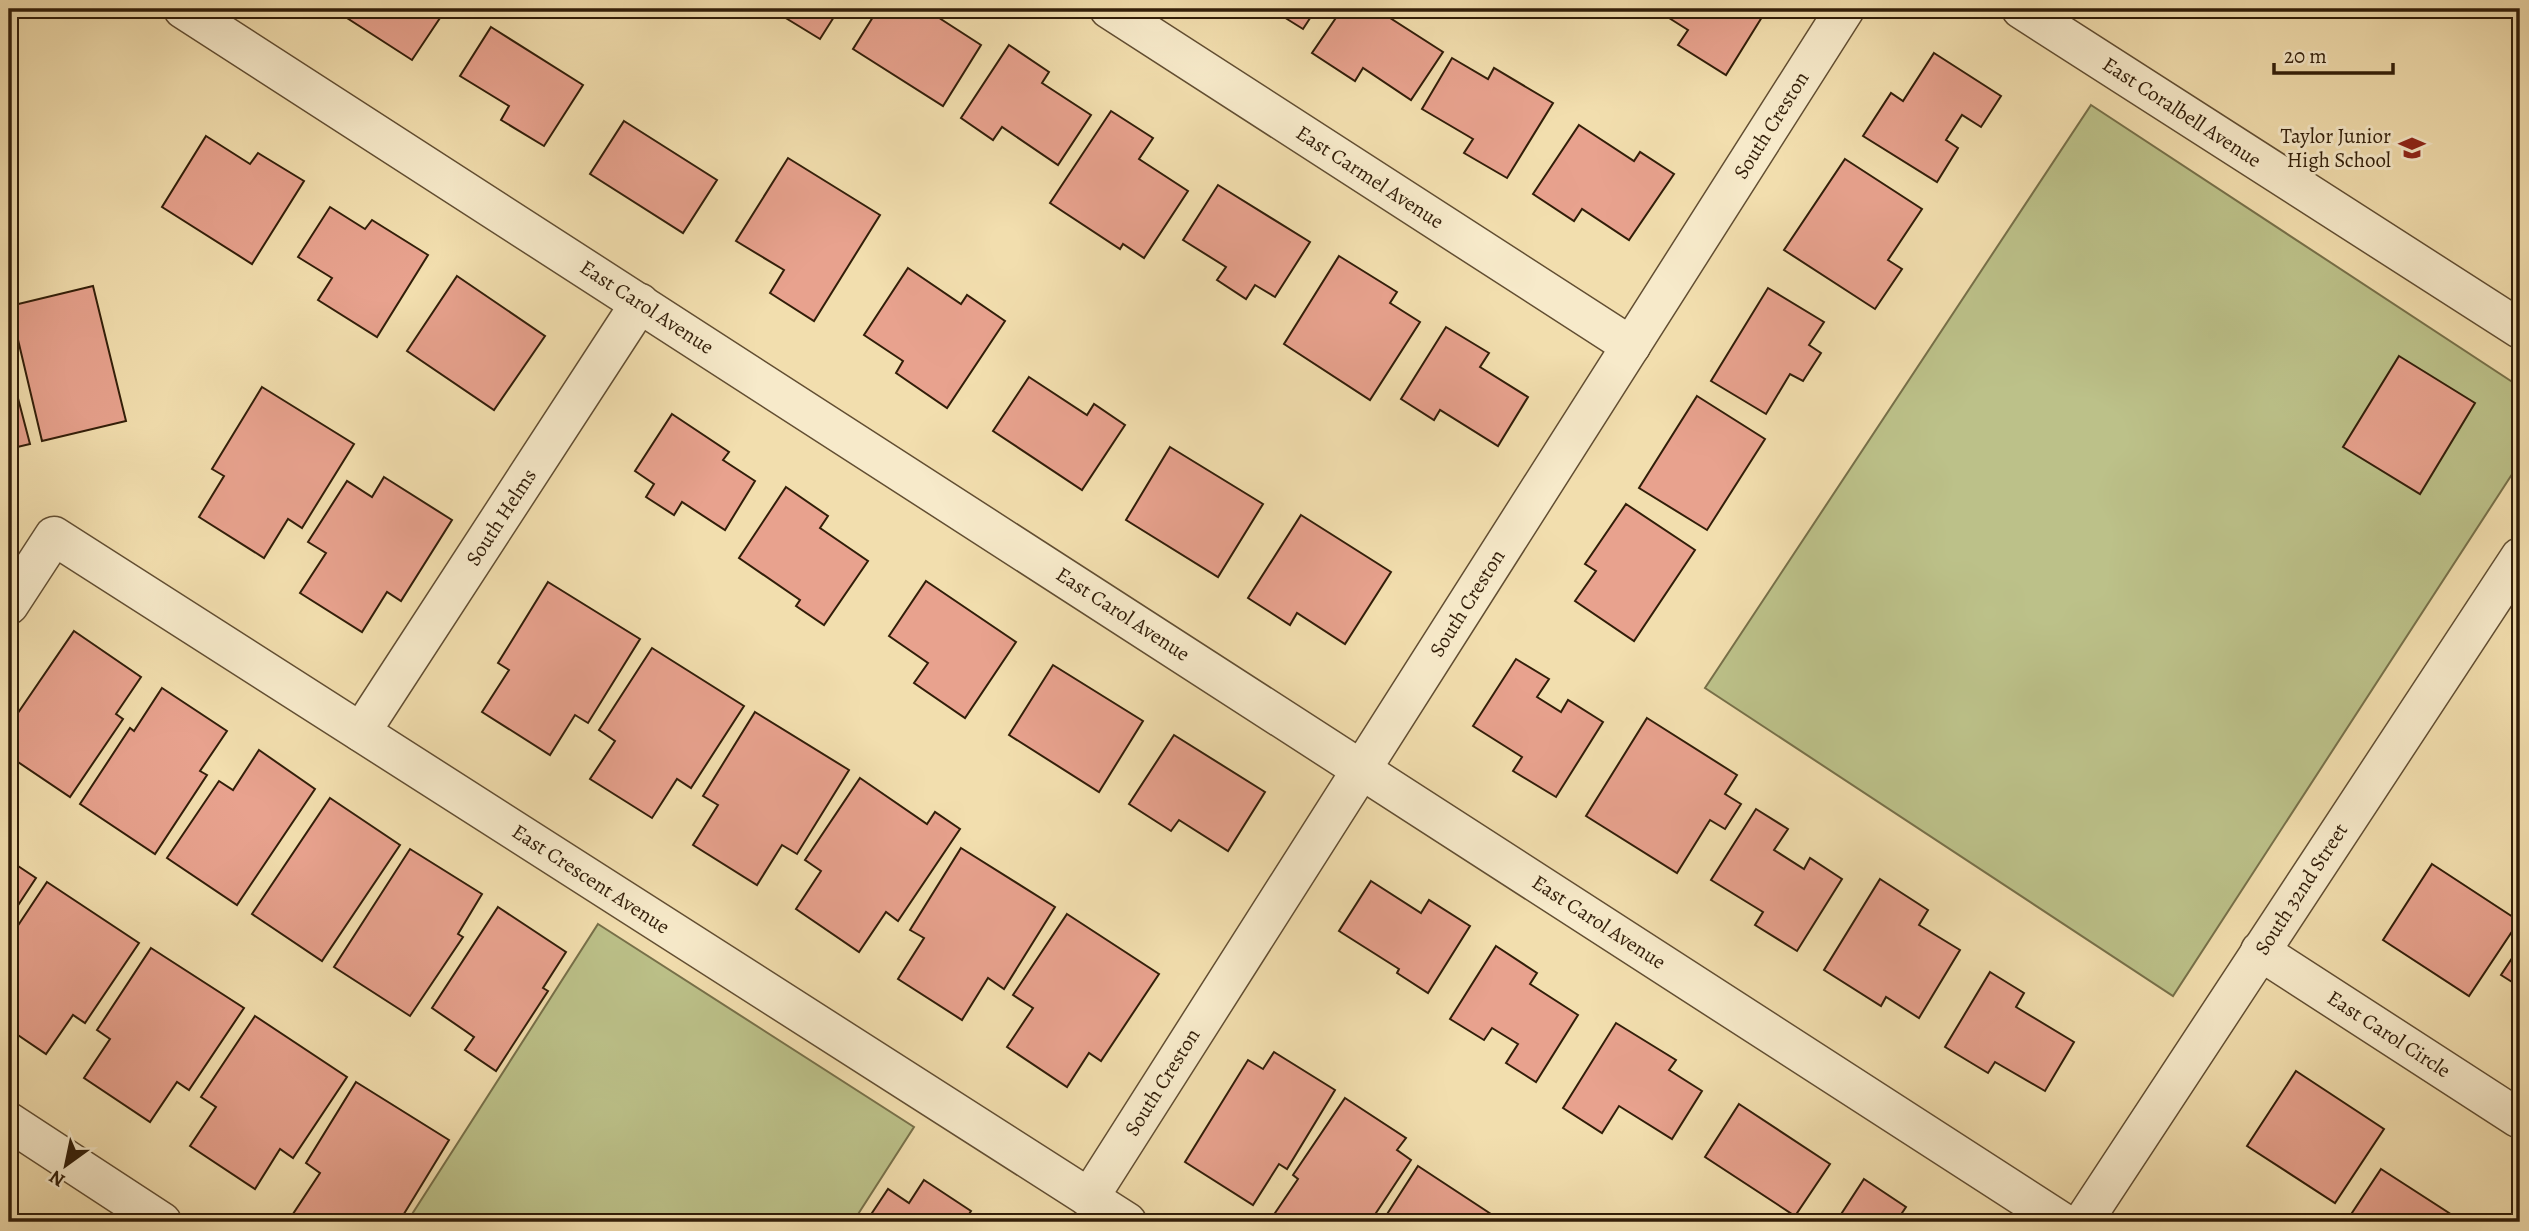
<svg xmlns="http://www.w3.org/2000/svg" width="2529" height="1231" font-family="Alegreya,serif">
	<rect width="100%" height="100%" fill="#f2deae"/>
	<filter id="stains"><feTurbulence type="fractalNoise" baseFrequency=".00286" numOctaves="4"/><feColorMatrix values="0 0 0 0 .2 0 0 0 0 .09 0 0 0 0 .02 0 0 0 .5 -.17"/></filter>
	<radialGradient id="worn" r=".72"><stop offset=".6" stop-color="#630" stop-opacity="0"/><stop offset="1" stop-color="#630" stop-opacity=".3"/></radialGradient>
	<g fill="#bcc189" stroke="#777049" stroke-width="2">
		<path d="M2091,105L2520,387V462L2173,996L1705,688Z"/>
		<path d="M598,924L914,1127L853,1222H407Z"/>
	</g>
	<g fill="#e8a28e" stroke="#321e09" stroke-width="2">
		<path d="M333,9H446L412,60Z"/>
		<path d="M771,9H839L820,39Z"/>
		<path d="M878,9H936L933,14L981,45L943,106L853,49Z"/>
		<path d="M1271,9H1316L1303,29Z"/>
		<path d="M1342,9H1376L1443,52L1411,100L1363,68L1355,81L1312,53Z"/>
		<path d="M1674,9H1767L1726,75L1678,45L1688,30L1669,18Z"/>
		<path d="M491,27L583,85L544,146L501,120L509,106L460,76Z"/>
		<path d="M1009,45L1049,72L1042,83L1091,115L1058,165L1002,127L993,140L961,118Z"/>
		<path d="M1934,53L2001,96L1981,127L1962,115L1946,140L1958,148L1937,182L1863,136L1891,93L1903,101Z"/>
		<path d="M1452,58L1488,79L1494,68L1553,103L1507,178L1464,153L1473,139L1422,109Z"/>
		<path d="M1111,111L1153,138L1139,159L1188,191L1144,258L1123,244L1120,249L1050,203Z"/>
		<path d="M624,121L717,180L683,233L590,174Z"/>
		<path d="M1579,125L1634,161L1640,152L1674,174L1629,240L1582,209L1574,221L1533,194Z"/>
		<path d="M206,136L250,164L258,153L304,181L252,264L162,207Z"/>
		<path d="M788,158L880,215L814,321L770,293L784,270L736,241Z"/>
		<path d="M1845,159L1922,209L1888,260L1902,269L1875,309L1784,250Z"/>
		<path d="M1218,185L1310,242L1275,297L1255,285L1246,299L1217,280L1226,267L1183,240Z"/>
		<path d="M330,207L365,229L372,220L428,255L377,337L318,300L332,278L298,257Z"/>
		<path d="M1339,256L1397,292L1390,303L1420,322L1370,400L1284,344Z"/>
		<path d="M908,268L961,304L967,295L1005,321L947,408L896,373L903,361L864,335Z"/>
		<path d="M457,276L545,336L494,410L407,351Z"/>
		<path d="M93,286L126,421L42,441L10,306Z"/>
		<path d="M1768,288L1824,322L1809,345L1821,353L1803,381L1790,374L1766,414L1711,381Z"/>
		<path d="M1446,327L1489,353L1480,367L1528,397L1498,446L1440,410L1434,420L1401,399Z"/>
		<path d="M2399,356L2475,403L2420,494L2343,447Z"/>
		<path d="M9,364L30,444L9,449Z"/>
		<path d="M1029,377L1087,415L1094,404L1125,425L1082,490L993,431Z"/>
		<path d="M262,387L354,444L302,528L288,519L264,558L199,517L224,476L212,469Z"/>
		<path d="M1697,396L1765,439L1707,530L1639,488Z"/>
		<path d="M672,414L729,452L723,460L755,481L725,530L682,502L674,515L646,497L654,484L635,471Z"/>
		<path d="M1170,447L1263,504L1218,577L1126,520Z"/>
		<path d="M384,477L452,520L401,601L387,592L362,632L300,593L326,553L308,542L347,481L372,497Z"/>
		<path d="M786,487L828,516L820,528L868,561L824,625L796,606L800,600L739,558Z"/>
		<path d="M1626,504L1695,550L1634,641L1575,601L1596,571L1585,564Z"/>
		<path d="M1301,515L1391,572L1345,644L1297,613L1290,625L1248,598Z"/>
		<path d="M926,581L1016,642L965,718L914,683L928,663L889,636Z"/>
		<path d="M548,582L640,639L588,723L575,715L550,755L482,712L509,670L498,663Z"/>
		<path d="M74,631L141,677L116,714L123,719L70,797L9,756V726Z"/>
		<path d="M652,648L744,706L691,788L677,779L652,818L590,779L615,741L599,730Z"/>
		<path d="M1516,659L1549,679L1537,697L1561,712L1568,700L1603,722L1556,797L1513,771L1522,757L1473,726Z"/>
		<path d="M1053,665L1143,721L1099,792L1009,735Z"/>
		<path d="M162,688L227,731L200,771L207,775L155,854L80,804L130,728L134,731Z"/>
		<path d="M755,712L849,770L797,854L782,845L757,885L693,845L718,805L703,796Z"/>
		<path d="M1647,718L1737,775L1725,794L1741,804L1725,829L1710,820L1677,873L1586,816Z"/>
		<path d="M1174,735L1265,792L1228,851L1179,820L1171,831L1129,804Z"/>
		<path d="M259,750L315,789L237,905L167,858L219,781L233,790Z"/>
		<path d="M860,778L927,824L935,812L960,829L898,921L886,912L859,952L796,909L821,871L805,860Z"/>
		<path d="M330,798L400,845L322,961L252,914Z"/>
		<path d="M1756,809L1788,829L1774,850L1804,869L1810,858L1842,879L1797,951L1755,925L1763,912L1711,880Z"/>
		<path d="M961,848L1055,907L1004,989L988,978L962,1020L898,979L924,938L910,930Z"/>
		<path d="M410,849L482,894L458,934L463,937L410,1016L334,967Z"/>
		<path d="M9,860L36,878L9,919Z"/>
		<path d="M2432,864L2519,921L2469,996L2383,940Z"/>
		<path d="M1880,879L1928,910L1919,925L1960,950L1919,1018L1886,997L1881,1006L1824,970Z"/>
		<path d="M1371,881L1421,913L1429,900L1470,926L1428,993L1397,973L1399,969L1339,931Z"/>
		<path d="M47,882L139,943L85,1023L73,1015L46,1054L9,1029V981L11,977L9,975V939Z"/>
		<path d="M498,907L566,952L543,988L548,991L496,1071L465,1050L474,1037L432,1008Z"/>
		<path d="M1067,914L1159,974L1101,1061L1089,1053L1067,1087L1007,1047L1033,1008L1013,995Z"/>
		<path d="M1496,946L1537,973L1530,984L1578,1015L1536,1082L1506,1063L1518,1044L1492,1028L1484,1040L1450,1019Z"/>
		<path d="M2520,946V987L2501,975Z"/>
		<path d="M151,948L244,1008L189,1090L177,1082L150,1122L84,1078L110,1039L97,1030Z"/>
		<path d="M1990,972L2024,993L2016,1007L2074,1042L2045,1091L1995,1062L1988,1073L1945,1047Z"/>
		<path d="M255,1016L347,1077L293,1158L280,1149L255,1189L190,1146L216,1107L201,1097Z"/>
		<path d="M1616,1023L1676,1060L1669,1070L1702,1091L1672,1139L1619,1106L1602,1133L1563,1108Z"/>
		<path d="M1274,1052L1335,1090L1287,1169L1279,1164L1253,1205L1185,1162L1248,1060L1263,1069Z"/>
		<path d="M2296,1071L2384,1129L2335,1203L2247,1146Z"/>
		<path d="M356,1082L449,1140L399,1222L384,1215L379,1222H307L293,1214L320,1173L306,1163Z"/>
		<path d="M1345,1098L1406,1138L1397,1150L1411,1160L1370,1222H1281L1273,1216L1298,1179L1293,1175Z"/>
		<path d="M1739,1104L1830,1164L1795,1216L1705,1157Z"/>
		<path d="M1418,1166L1494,1216L1490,1222H1382Z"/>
		<path d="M2381,1169L2463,1222H2346Z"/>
		<path d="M1864,1179L1906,1207L1898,1219L1902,1222H1836Z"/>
		<path d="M924,1180L971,1211L964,1222H866L888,1189L909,1203Z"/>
	</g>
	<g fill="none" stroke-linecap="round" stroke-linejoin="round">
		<g stroke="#624e32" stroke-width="41">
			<g id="minor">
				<path d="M183,9L2062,1222"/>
				<path d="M1109,9L1631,346"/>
				<path d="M2021,9L2520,329"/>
				<path d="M9,605L54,536L1127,1222"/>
				<path d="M361,732L640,303"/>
				<path d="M2260,951L2518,1118"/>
				<path d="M9,1122L162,1222"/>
				<path d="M1089,1198L1845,9"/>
				<path d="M2083,1222L2520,557"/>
			</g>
		</g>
		<use href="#minor" stroke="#f7eaca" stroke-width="38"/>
	</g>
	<defs>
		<g id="school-bare" transform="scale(2.1)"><path d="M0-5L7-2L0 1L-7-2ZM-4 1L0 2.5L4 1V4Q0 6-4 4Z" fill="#8f2418" stroke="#f7eaca" stroke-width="2.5" paint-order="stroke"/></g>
	</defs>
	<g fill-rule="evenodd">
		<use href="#school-bare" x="2412" y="148"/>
	</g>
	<g text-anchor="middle" stroke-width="6" stroke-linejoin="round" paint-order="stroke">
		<g font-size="21" fill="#321e09" stroke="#f7eaca">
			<text transform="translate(2182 112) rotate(33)" y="7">East Coralbell Avenue</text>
			<text transform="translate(1771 125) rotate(-58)" y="7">South Creston</text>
			<text transform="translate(1370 177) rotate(33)" y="7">East Carmel Avenue</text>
			<text transform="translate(647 307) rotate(33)" y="7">East Carol Avenue</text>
			<text transform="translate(501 517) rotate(-57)" y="7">South Helms</text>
			<text transform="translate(1467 603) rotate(-58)" y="7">South Creston</text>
			<text transform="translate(1123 614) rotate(33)" y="7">East Carol Avenue</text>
			<text transform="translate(591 879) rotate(33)" y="7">East Crescent Avenue</text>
			<text transform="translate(2301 889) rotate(-57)" y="7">South 32nd Street</text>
			<text transform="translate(1599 922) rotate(33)" y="7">East Carol Avenue</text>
			<text transform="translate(2389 1034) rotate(33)" y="7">East Carol Circle</text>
			<text transform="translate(1162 1082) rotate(-58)" y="7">South Creston</text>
		</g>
		<g font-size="21" fill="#321e09" stroke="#f7eaca" text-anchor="end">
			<text x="2391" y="143">Taylor Junior<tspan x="2391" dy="24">High School</tspan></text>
		</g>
	</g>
	<rect width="2529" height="1231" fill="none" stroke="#f2deae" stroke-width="35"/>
	<rect x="10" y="10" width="2508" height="1210" fill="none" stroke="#321e09" stroke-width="3.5"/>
	<rect x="18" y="18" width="2494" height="1196" fill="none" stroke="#321e09" stroke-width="2"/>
	<g transform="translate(66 1165) rotate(213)" stroke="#f7eaca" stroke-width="5" paint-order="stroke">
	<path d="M0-5L12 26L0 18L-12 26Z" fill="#321e09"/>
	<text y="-10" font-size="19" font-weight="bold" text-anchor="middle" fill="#321e09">N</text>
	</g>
	<path d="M2274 63v10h119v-10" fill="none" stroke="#321e09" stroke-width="3.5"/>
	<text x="2284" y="63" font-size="21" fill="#321e09" stroke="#f7eaca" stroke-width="5" paint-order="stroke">20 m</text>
	<rect width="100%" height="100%" filter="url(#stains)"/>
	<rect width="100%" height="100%" fill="url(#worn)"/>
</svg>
